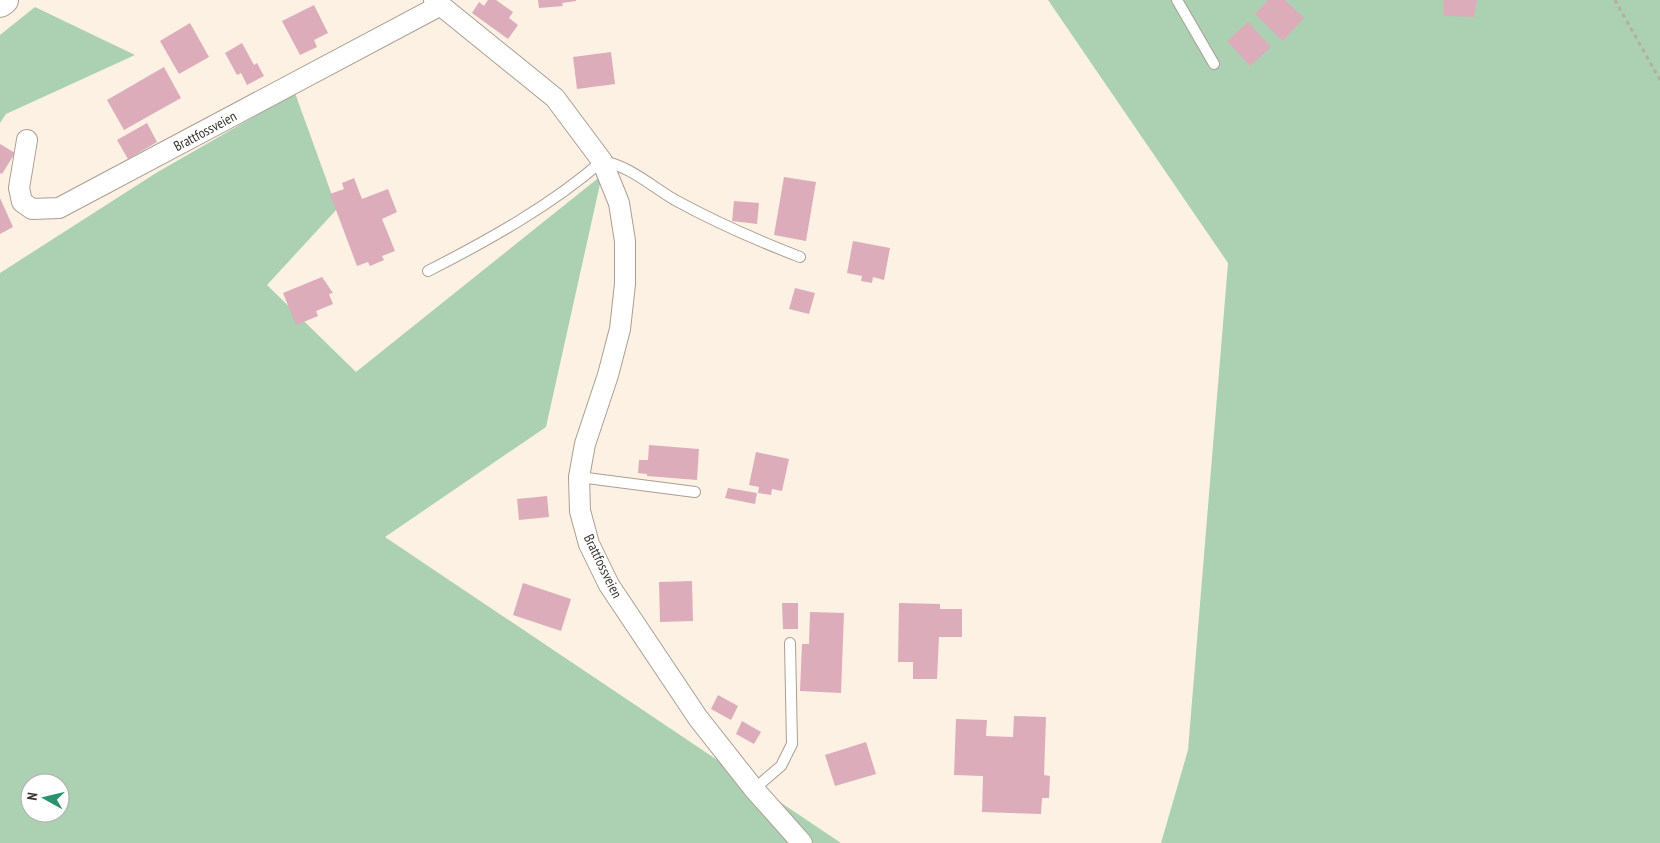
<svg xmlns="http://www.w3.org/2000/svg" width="1660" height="843" font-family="'PT Sans Narrow',sans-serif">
	<rect width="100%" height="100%" fill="#fdf1e4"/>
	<g fill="#abd1b2" fill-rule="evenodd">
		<path d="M1048,0H1660V843H1161L1188,750L1228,263Z"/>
		<path d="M35,7L135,55L6,114L0,123V35Z"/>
		<path d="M295,93L337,209L267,285L356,372L602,175L546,427L385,537L841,843H0V273L156,173ZM30,783H60V813H30Z"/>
	</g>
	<g fill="#dcacbb">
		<path d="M488,0H496L513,12L509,18L518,25L508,39L472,13L479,2L484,6Z"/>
		<path d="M538,0H576V1L562,3L563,6L539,8Z"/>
		<path d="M1268,0H1285L1304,18L1283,41L1255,14Z"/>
		<path d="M1443,0H1477L1474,17L1444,16Z"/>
		<path d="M314,5L328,33L314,40L317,47L300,55L282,21Z"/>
		<path d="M1248,22L1271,47L1250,66L1227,41Z"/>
		<path d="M190,23L209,57L179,74L160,41Z"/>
		<path d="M242,43L254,65L257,63L264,76L247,85L241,73L237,75L225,53Z"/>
		<path d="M611,52L615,84L577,89L573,57Z"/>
		<path d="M164,67L181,98L124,130L107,100Z"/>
		<path d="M147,123L157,142L128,159L117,140Z"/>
		<path d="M0,144L15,153L2,174L0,173Z"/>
		<path d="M784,177L816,182L806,241L774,235Z"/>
		<path d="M354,178L362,199L388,189L397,212L382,219L395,251L382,256L384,260L370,266L368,262L357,266L330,194L344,189L342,183Z"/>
		<path d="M0,198L13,227L0,234Z"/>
		<path d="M734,201L759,203L757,224L732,221Z"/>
		<path d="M853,241L890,248L884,280L873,277L872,283L861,281L862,276L847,273Z"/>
		<path d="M322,277L333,293L329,294L333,304L316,311L318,316L296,325L283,293Z"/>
		<path d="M795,288L815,293L809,314L789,309Z"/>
		<path d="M649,445L699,449L697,480L647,476V474L638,473L639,460H648Z"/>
		<path d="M756,452L789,459L782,491L772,489L771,495L758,493L759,487L749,485Z"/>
		<path d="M728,488L757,493L755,504L725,498Z"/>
		<path d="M547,496L549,517L519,520L517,499Z"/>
		<path d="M692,581L693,621L660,622L659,582Z"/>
		<path d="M523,583L571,599L561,631L513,615Z"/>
		<path d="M782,603H798V629H783Z"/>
		<path d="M899,603L940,604V609H962V637H939L937,679H913V662H898Z"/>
		<path d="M810,612L844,613L841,693L800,691L802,644H809Z"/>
		<path d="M718,695L738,706L731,720L711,709Z"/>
		<path d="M1014,716L1046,717L1044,775L1050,776L1049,798H1042L1041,814L982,812L983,776L954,775L956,719L987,720L986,736L1013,737Z"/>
		<path d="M742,721L761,732L754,744L736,734Z"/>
		<path d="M866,742L876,774L835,786L825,755Z"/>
	</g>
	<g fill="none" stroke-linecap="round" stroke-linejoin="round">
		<g stroke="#aa9e93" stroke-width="12">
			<g id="service">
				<path d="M1177,0L1214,64"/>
				<path d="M428,271C487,241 552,205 602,161C630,166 651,186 675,200C717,223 756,240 800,257"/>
				<path d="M579,477L695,492"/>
				<path d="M754,789L781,766L792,744L790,643"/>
			</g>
		</g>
		<g stroke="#aa9e93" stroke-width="22">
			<g id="minor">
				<path d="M434,0L555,98L602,161L619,203L625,241V284L620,329L608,375L585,444L579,477L580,511L589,544L609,585L698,718L754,789L802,843"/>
				<path d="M27,140L19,188L22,202L32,209L59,208L441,5"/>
			</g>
		</g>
		<g stroke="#aa9e93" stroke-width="30">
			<path id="secondary" d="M0,3L4,0"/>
		</g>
		<path stroke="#b6ada3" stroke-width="3" stroke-dasharray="4 4" stroke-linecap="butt" d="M1615,0L1660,80"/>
		<use href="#service" stroke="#fff" stroke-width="10"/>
		<use href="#minor" stroke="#fff" stroke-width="20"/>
		<use href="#secondary" stroke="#fff" stroke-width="28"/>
	</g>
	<g text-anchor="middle" stroke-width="4" stroke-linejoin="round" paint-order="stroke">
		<g font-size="14" fill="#37332e" stroke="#fff">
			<text transform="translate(205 131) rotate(-28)" y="5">Brattfossveien</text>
			<text transform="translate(603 566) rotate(64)" y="5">Brattfossveien</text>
		</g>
	</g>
	<g transform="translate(45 798) rotate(278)"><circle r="24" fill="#ffffff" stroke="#afadab"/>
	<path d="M0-4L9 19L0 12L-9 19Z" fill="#2b9270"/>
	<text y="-8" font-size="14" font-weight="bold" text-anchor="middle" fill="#37332e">N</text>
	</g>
</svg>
